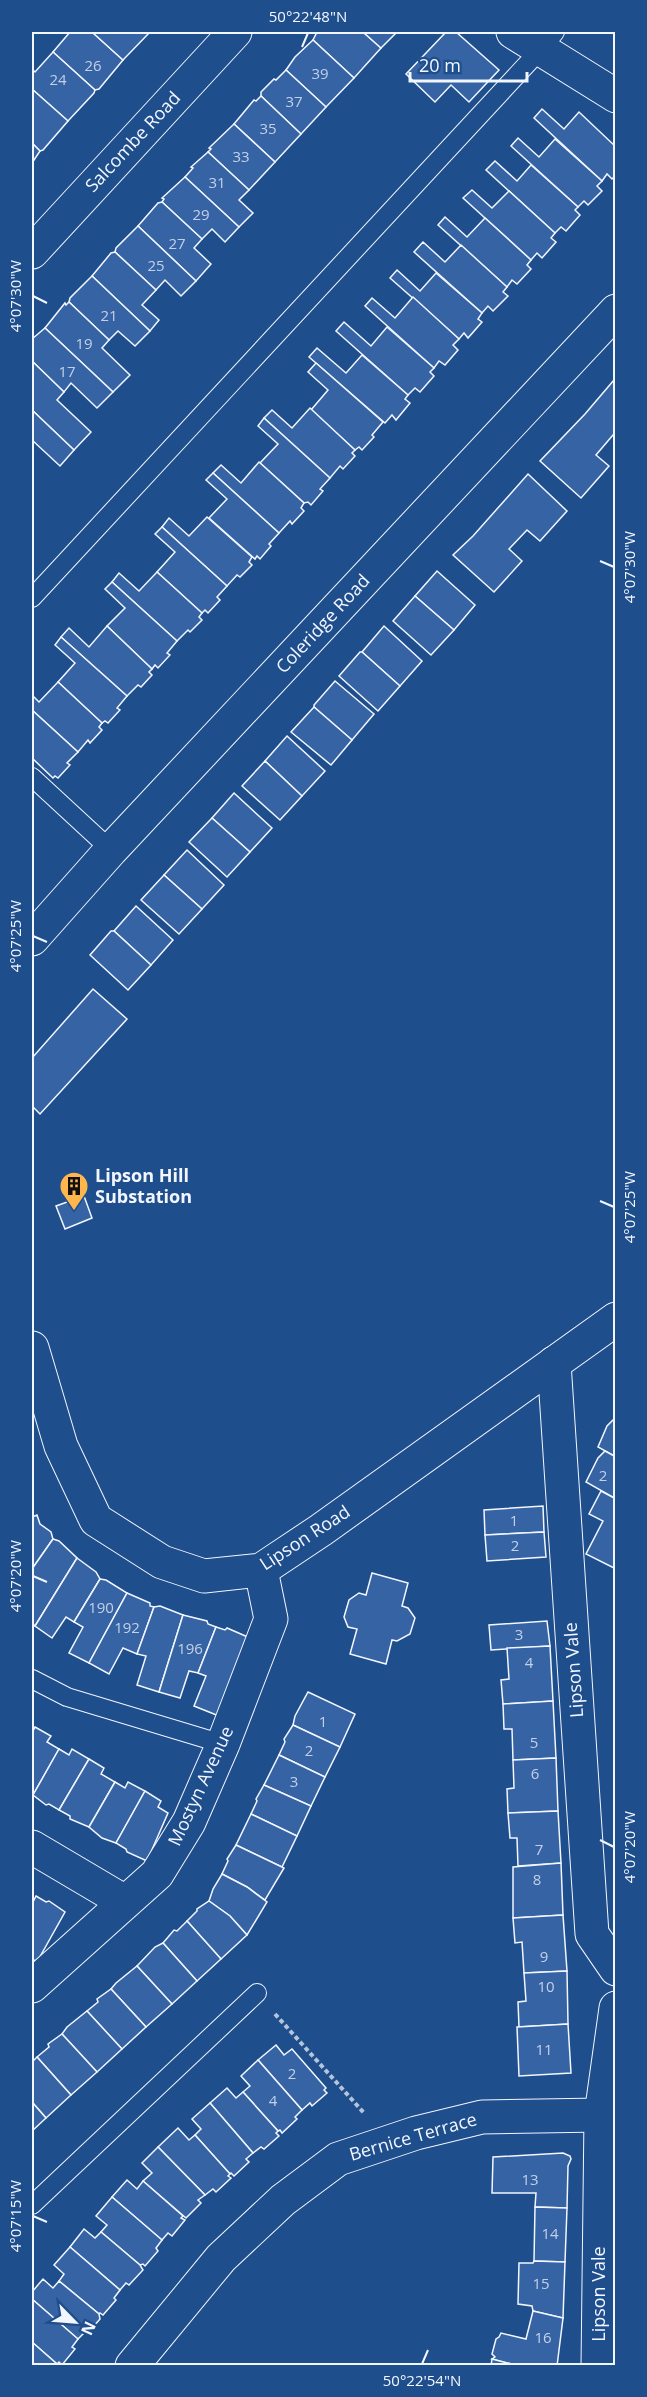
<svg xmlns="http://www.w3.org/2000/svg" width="647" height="2397" font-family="'Open Sans',sans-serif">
	<rect width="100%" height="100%" fill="#1f4e8c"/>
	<g fill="#3563a3" stroke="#f2f6ff" stroke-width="1.5">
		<path d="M70,32H92L123,60L99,89L95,90L53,52Z"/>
		<path d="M92,32H150L123,60Z"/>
		<path d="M317,32H363L381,48L354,78L313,40Z"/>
		<path d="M363,32H397L381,48Z"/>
		<path d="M446,32H456L499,70L469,102L451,85L435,102L406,74Z"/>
		<path d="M313,40L354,78L326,107L286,70L295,57Z"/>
		<path d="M53,52L95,90L94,93L68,121L32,89V69L35,72Z"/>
		<path d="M286,70L326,107L301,134L261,96V92L274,79L276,80Z"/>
		<path d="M32,89L68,121L43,150L40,151L32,143Z"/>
		<path d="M261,96L301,134L275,162L234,124L254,100L256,101Z"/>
		<path d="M542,109L564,129L579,112L616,147V175L612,179L607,174L602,181L534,118Z"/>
		<path d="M234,124L275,162L249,190L208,152L211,149L209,148Z"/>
		<path d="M518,138L539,157L555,139L602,181L597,186L602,191L588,205L584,201L578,207L511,146Z"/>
		<path d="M32,143L40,151L32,163Z"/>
		<path d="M208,152L249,190L239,200L253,213L239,227L185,177L193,168L191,167Z"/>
		<path d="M495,161L517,181L531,165L578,207L575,210L580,215L566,231L561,227L555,233L486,170Z"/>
		<path d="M185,177L239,227L225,242L212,229L202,239L162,202L164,199L162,198Z"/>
		<path d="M472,190L492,208L509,191L555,233L551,238L556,242L542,258L537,253L531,260L463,198Z"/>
		<path d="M162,202L202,239L194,248L211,264L196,281L138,226L158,203Z"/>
		<path d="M445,217L467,237L485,218L531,260L527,265L531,269L517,284L512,280L507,287L438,225Z"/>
		<path d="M138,226L196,281L181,296L165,280L156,290L115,252L116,248Z"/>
		<path d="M423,242L445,262L461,245L507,287L503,292L508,296L493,311L488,306L482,313L414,252Z"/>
		<path d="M115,252L156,290L142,305L159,320L150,331L92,276L111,253Z"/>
		<path d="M397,270L420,291L436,273L482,313L478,319L482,322L468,338L464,333L459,339L390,278Z"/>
		<path d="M92,276L150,331L135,346L118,331L109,340L69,302L70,298Z"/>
		<path d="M413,297L459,339L453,345L458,350L445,365L439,361L434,368L365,306L372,298L395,318Z"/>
		<path d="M69,302L109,340L102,348L130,375L113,392L45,328L65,303L66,305Z"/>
		<path d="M344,322L371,346L387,327L434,368L430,372L434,376L420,392L415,388L408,395L336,331Z"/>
		<path d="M45,328L113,392L97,408L71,383L64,392L32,361V339Z"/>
		<path d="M317,348L346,373L362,355L408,395L405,399L410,403L396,420L392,415L385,423L309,357Z"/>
		<path d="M32,361L64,392L57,400L91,432L74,450L32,410Z"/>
		<path d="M316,363L383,422L372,435L374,437L362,450L359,447L355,450L311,410L328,390L308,372Z"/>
		<path d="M614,380L616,437L613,435L596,455L609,466L581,498L540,461L585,414Z"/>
		<path d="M310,408L355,450L352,453L355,456L343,469L340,466L330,478L264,418L272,410L292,428Z"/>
		<path d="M32,410L74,450L60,466L32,440Z"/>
		<path d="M264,418L330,478L320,489L323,491L311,505L308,502L304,503L260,463L278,444L258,426Z"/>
		<path d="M259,462L304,503L301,508L304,511L292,524L290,521L279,533L213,473L221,465L241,483Z"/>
		<path d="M213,473L279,533L269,544L271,546L260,559L257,556L255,559L209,518L227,499L206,480Z"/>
		<path d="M528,474L567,511L540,541L527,530L509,549L522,561L494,592L453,555L473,536Z"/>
		<path d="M207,517L252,557L249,562L252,565L240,577L237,575L227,586L162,527L169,518L189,536Z"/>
		<path d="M162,527L227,586L217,597L220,600L208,613L205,610L202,613L157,572L175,552L155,534Z"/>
		<path d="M437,571L475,605L454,630L415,596Z"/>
		<path d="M157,572L202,613L199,617L202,620L190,632L188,630L177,641L112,582L119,573L139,591Z"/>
		<path d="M112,582L177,641L167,653L170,655L158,668L155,665L152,669L107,626L125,608L105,589Z"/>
		<path d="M415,596L454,630L431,655L393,621Z"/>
		<path d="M107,626L152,669L149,672L152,675L141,687L138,685L127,696L61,637L69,628L89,647Z"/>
		<path d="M384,626L422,661L400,686L362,652Z"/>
		<path d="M61,637L127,696L117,708L120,710L108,723L105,721L102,723L58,682L75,663L55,645Z"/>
		<path d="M360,652H362L400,686L378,711L339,676Z"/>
		<path d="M335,681L374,714L352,740L314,707V705Z"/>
		<path d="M58,682L102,723L99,727L102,730L90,743L88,740L78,752L32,710V695L39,702Z"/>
		<path d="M314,707L352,740L331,765L291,732Z"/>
		<path d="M32,710L78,752L67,763L70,765L58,778L55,776L53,778L32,758Z"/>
		<path d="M287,736L325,771L302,796L265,761Z"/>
		<path d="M265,761L302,796L280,820L242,786Z"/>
		<path d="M234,793L272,828L250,852L212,818Z"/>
		<path d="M212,818L250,852L227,877L189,842Z"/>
		<path d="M187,850L224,885L202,909L164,875Z"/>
		<path d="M164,875L202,909L179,934L141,900Z"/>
		<path d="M136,906L173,940L151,965L114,931Z"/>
		<path d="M111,931H114L151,965L128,990L90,955Z"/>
		<path d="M93,989L127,1019L40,1114L32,1106V1058Z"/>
		<path d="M84,1196L92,1218L65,1229L56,1206Z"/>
		<path d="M616,1417V1457L598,1447L607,1426Z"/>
		<path d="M605,1451L616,1457V1499L586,1482L598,1458Z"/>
		<path d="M601,1491L616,1499V1569L586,1554L603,1521L589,1514Z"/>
		<path d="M543,1506L544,1532L485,1535L484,1510Z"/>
		<path d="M37,1515L40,1524L51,1532L53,1539L32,1569V1517Z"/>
		<path d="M544,1532L546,1557L487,1561L485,1535Z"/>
		<path d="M53,1539L59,1541L77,1558L35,1626L32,1623V1569Z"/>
		<path d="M77,1558L96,1572L100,1579L74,1622L66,1617L52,1638L35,1626Z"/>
		<path d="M372,1573L408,1583L402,1606L408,1608L415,1618L410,1634L397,1641L392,1640L386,1664L350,1654L357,1629L348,1627L344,1617L349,1600L359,1593L366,1595Z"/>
		<path d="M100,1579L106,1580L127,1593L89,1663L69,1653L83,1627L74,1622Z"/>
		<path d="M127,1593L150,1603V1606L154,1607L137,1654L123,1648L109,1674L89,1663Z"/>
		<path d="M160,1606L183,1615L159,1692L137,1685L146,1656L137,1654L154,1607Z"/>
		<path d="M183,1615L207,1621L208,1624L216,1627L198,1673L189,1671L180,1698L159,1692Z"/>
		<path d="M547,1621L550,1646L491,1650L489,1625Z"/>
		<path d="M216,1627L225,1630L227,1628L250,1638L219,1716L194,1706L206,1676L198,1673Z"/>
		<path d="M550,1646L553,1701L503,1704L501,1680L509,1679L507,1648Z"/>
		<path d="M308,1692L355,1714L340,1747L293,1725L295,1716Z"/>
		<path d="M553,1701L556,1758L513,1760L512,1729H504L503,1704Z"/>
		<path d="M293,1725L340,1747L325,1777L279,1755L285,1742L284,1739Z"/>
		<path d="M35,1727L51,1736L47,1742L59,1749L33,1795L32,1733Z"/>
		<path d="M59,1749L69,1755L72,1749L89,1759L59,1810L49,1804L46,1805L33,1795Z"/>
		<path d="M279,1755L325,1777L311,1806L264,1785Z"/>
		<path d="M556,1758L558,1811L508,1813L507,1789L514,1788L513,1760Z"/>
		<path d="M89,1759L104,1768L101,1774L115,1782L89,1827L70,1819V1816L59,1810Z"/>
		<path d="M115,1782L125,1788L128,1782L145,1791L116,1843L102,1838L89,1827Z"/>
		<path d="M264,1785L311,1806L297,1836L251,1814L257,1801L256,1799Z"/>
		<path d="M145,1791L161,1801L158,1807L168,1813L147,1861L127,1852L126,1849L116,1843Z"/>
		<path d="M558,1811L561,1863L518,1866L517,1838H510L508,1813Z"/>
		<path d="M251,1814L297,1836L282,1867L236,1845Z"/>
		<path d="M236,1845L284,1868L265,1900L247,1887L222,1874L228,1861L227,1859Z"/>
		<path d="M561,1863L563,1915L513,1918V1867Z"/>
		<path d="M222,1874L247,1887L267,1902L247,1935L230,1916L209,1901L213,1889Z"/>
		<path d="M36,1896L46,1902L49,1901L65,1912L37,1962L32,1959V1904Z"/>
		<path d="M209,1901L230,1916L247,1935L221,1959L187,1921L197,1911V1909Z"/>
		<path d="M563,1915L567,1971L524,1973L522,1942L515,1943L513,1918Z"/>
		<path d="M187,1921L221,1959L197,1981L163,1943L174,1930L177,1931Z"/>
		<path d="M163,1943L197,1981L172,2004L137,1966L155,1947Z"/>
		<path d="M137,1966L172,2004L146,2027L111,1989L116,1983Z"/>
		<path d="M567,1971L568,2024L519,2027L518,2002L526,2001L524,1973Z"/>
		<path d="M111,1989L146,2027L122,2049L87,2011L98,2002L97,1999Z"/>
		<path d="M87,2011L122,2049L97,2072L62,2034L67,2027Z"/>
		<path d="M568,2024L571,2073L519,2076L517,2027Z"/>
		<path d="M62,2034L97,2072L71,2095L37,2057L49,2047L48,2044Z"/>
		<path d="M276,2045L284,2055L292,2049L326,2088L324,2090L327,2093L312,2106L310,2103L302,2110L258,2060Z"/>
		<path d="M37,2057L71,2095L46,2118L32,2102V2062Z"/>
		<path d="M258,2060L302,2110L295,2117L297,2119L282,2133L280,2130L278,2131L243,2092L250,2086L241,2076Z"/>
		<path d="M227,2088L236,2098L243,2092L278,2131L276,2133L279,2136L264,2149L261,2147L253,2153L210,2103Z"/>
		<path d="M32,2102L46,2118L32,2131Z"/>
		<path d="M210,2103L253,2153L246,2159L249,2162L234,2176L231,2173L230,2174L195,2135L201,2129L192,2119Z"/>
		<path d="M178,2128L189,2140L195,2135L230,2174L228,2176L231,2178L216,2192L213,2189L205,2195L158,2147Z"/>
		<path d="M158,2147L205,2195L198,2200L201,2203L186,2218L143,2181L152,2173L142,2163Z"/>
		<path d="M563,2153L570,2156L571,2159L568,2166L567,2208L535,2207L536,2193H492L493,2157Z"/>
		<path d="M127,2180L137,2189L143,2181L183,2216L181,2218L185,2220L172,2236L168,2233L162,2240L112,2197Z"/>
		<path d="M112,2197L162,2240L156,2248L158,2251L145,2266L143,2264L140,2265L101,2232L107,2225L96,2216Z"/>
		<path d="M535,2207L567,2208L565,2262L534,2261Z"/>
		<path d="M84,2229L95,2238L101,2232L140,2265L143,2270L129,2285L126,2283L120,2290L70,2247Z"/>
		<path d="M70,2247L120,2290L114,2298L116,2300L103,2315L100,2313L99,2314L59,2281L64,2274L54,2265Z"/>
		<path d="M534,2261L565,2262L563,2318L533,2311L532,2306L518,2304L519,2263H533Z"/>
		<path d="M43,2279L53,2288L59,2281L99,2314L100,2319L87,2334L85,2332L78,2339L32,2299V2292Z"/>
		<path d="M32,2299L78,2339L72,2347L75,2349L62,2365L59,2362L57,2364L32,2342Z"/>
		<path d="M533,2311L563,2318L557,2366H519L492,2359L495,2357L492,2354L496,2339L499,2337L501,2333L526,2339Z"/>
		<path d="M32,2342L57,2364L56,2366H32Z"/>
		<path d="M492,2359L519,2366H491Z"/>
	</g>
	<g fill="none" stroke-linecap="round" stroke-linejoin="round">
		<g stroke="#f2f6ff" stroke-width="20">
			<g id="service">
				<path d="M32,598L541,49L555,32"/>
				<path d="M32,777L111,850"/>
				<path d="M32,1679L67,1697L223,1744"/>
				<path d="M32,2205L257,1993"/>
			</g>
		</g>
		<g stroke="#f2f6ff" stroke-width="35">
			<g id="minor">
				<path d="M513,32L616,96"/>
				<path d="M32,252L235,32"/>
				<path d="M32,939L111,850L616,311"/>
				<path d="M32,1348L61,1446L96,1520L162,1562L204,1576L261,1570L321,1530L616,1319"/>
				<path d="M554,1363L592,1934L616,1969"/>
				<path d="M32,1847L125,1902"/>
				<path d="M32,1986L157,1874L189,1822L223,1744L271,1619L261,1570"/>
				<path d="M132,2366L221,2258L283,2200L338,2159L416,2133L482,2117L601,2115"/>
			</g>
		</g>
		<g stroke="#f2f6ff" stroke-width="35">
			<path id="secondary" d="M598,2366L601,2115L616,2008"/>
		</g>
		<path stroke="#b3c4dc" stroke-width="4" stroke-dasharray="4.5 3" stroke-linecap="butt" d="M275,2014L364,2113"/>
		<use href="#service" stroke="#1f4e8c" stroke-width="18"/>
		<use href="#minor" stroke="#1f4e8c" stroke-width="33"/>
		<use href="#secondary" stroke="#1f4e8c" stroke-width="33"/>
	</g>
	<path fill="none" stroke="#f2f6ff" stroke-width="2" d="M302,47L308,33M33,296L47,303M600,561L614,567M33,936L47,942M600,1201L614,1207M33,1576L47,1582M600,1840L614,1847M33,2216L47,2222M422,2364L428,2350"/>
	<defs>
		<g id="building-pin" transform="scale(1.5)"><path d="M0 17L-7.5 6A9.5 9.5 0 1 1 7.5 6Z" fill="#ffb74d" stroke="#1f4e8c"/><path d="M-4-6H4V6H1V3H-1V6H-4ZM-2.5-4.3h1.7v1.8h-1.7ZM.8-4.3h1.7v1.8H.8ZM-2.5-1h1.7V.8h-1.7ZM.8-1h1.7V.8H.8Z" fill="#111"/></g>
	</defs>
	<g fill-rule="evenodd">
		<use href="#building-pin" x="74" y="1186"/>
	</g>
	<g text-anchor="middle" stroke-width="4.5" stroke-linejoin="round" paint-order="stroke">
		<g font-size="15" fill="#c3d1e8">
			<text x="93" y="71">26</text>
			<text x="320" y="79">39</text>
			<text x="58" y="85">24</text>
			<text x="294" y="107">37</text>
			<text x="268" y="134">35</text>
			<text x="241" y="162">33</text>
			<text x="217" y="188">31</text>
			<text x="201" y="220">29</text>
			<text x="177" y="249">27</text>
			<text x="156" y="271">25</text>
			<text x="109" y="321">21</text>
			<text x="84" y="349">19</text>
			<text x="67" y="377">17</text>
			<text x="603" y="1481">2</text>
			<text x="514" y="1526">1</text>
			<text x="515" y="1551">2</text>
			<text x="101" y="1613">190</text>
			<text x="127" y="1633">192</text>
			<text x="519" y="1640">3</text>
			<text x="190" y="1654">196</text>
			<text x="529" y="1668">4</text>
			<text x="323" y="1727">1</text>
			<text x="534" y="1748">5</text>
			<text x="309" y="1756">2</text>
			<text x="535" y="1779">6</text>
			<text x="294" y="1787">3</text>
			<text x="539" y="1855">7</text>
			<text x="537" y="1885">8</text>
			<text x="544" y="1962">9</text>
			<text x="546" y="1992">10</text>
			<text x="544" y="2055">11</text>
			<text x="292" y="2079">2</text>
			<text x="273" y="2106">4</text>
			<text x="530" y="2185">13</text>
			<text x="550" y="2239">14</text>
			<text x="541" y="2289">15</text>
			<text x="543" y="2343">16</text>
		</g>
		<g font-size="18" fill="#f2f6ff" stroke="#1f4e8c">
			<text transform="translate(133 142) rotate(-47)" y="6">Salcombe Road</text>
			<text transform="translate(323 624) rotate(-47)" y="6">Coleridge Road</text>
			<text transform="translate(305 1538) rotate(-33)" y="6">Lipson Road</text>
			<text transform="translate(574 1670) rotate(-94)" y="6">Lipson Vale</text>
			<text transform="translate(201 1786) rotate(-65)" y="6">Mostyn Avenue</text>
			<text transform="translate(413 2137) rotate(-16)" y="6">Bernice Terrace</text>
			<text transform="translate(599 2294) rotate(-90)" y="6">Lipson Vale</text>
		</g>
		<g font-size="18" font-weight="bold" fill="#f2f6ff" stroke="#1f4e8c" text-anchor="start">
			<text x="95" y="1182">Lipson Hill<tspan x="95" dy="21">Substation</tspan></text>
		</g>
	</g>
	<rect width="647" height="2397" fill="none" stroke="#1f4e8c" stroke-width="66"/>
	<g transform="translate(75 2322) rotate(115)" stroke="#1f4e8c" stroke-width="4.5" paint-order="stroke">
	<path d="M0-4.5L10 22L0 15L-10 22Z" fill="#f2f6ff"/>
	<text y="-9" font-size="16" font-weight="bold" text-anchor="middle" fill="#f2f6ff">N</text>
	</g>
	<path d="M410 72v9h117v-9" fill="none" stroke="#f2f6ff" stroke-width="3"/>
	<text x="419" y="72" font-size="18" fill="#f2f6ff" stroke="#1f4e8c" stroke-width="4.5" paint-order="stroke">20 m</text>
	<rect x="33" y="33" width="581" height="2331" fill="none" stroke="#f2f6ff" stroke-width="2"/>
	<g font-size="15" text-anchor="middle" fill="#f2f6ff">
		<text x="308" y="22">50°22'48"N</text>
		<text transform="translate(16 296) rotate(-90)" y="5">4°07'30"W</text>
		<text transform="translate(630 567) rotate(-90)" y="5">4°07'30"W</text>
		<text transform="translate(16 936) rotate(-90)" y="5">4°07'25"W</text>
		<text transform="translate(630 1207) rotate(-90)" y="5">4°07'25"W</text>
		<text transform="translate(16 1576) rotate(-90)" y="5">4°07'20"W</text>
		<text transform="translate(630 1847) rotate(-90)" y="5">4°07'20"W</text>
		<text transform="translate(16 2216) rotate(-90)" y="5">4°07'15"W</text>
		<text x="422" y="2386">50°22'54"N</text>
	</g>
</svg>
